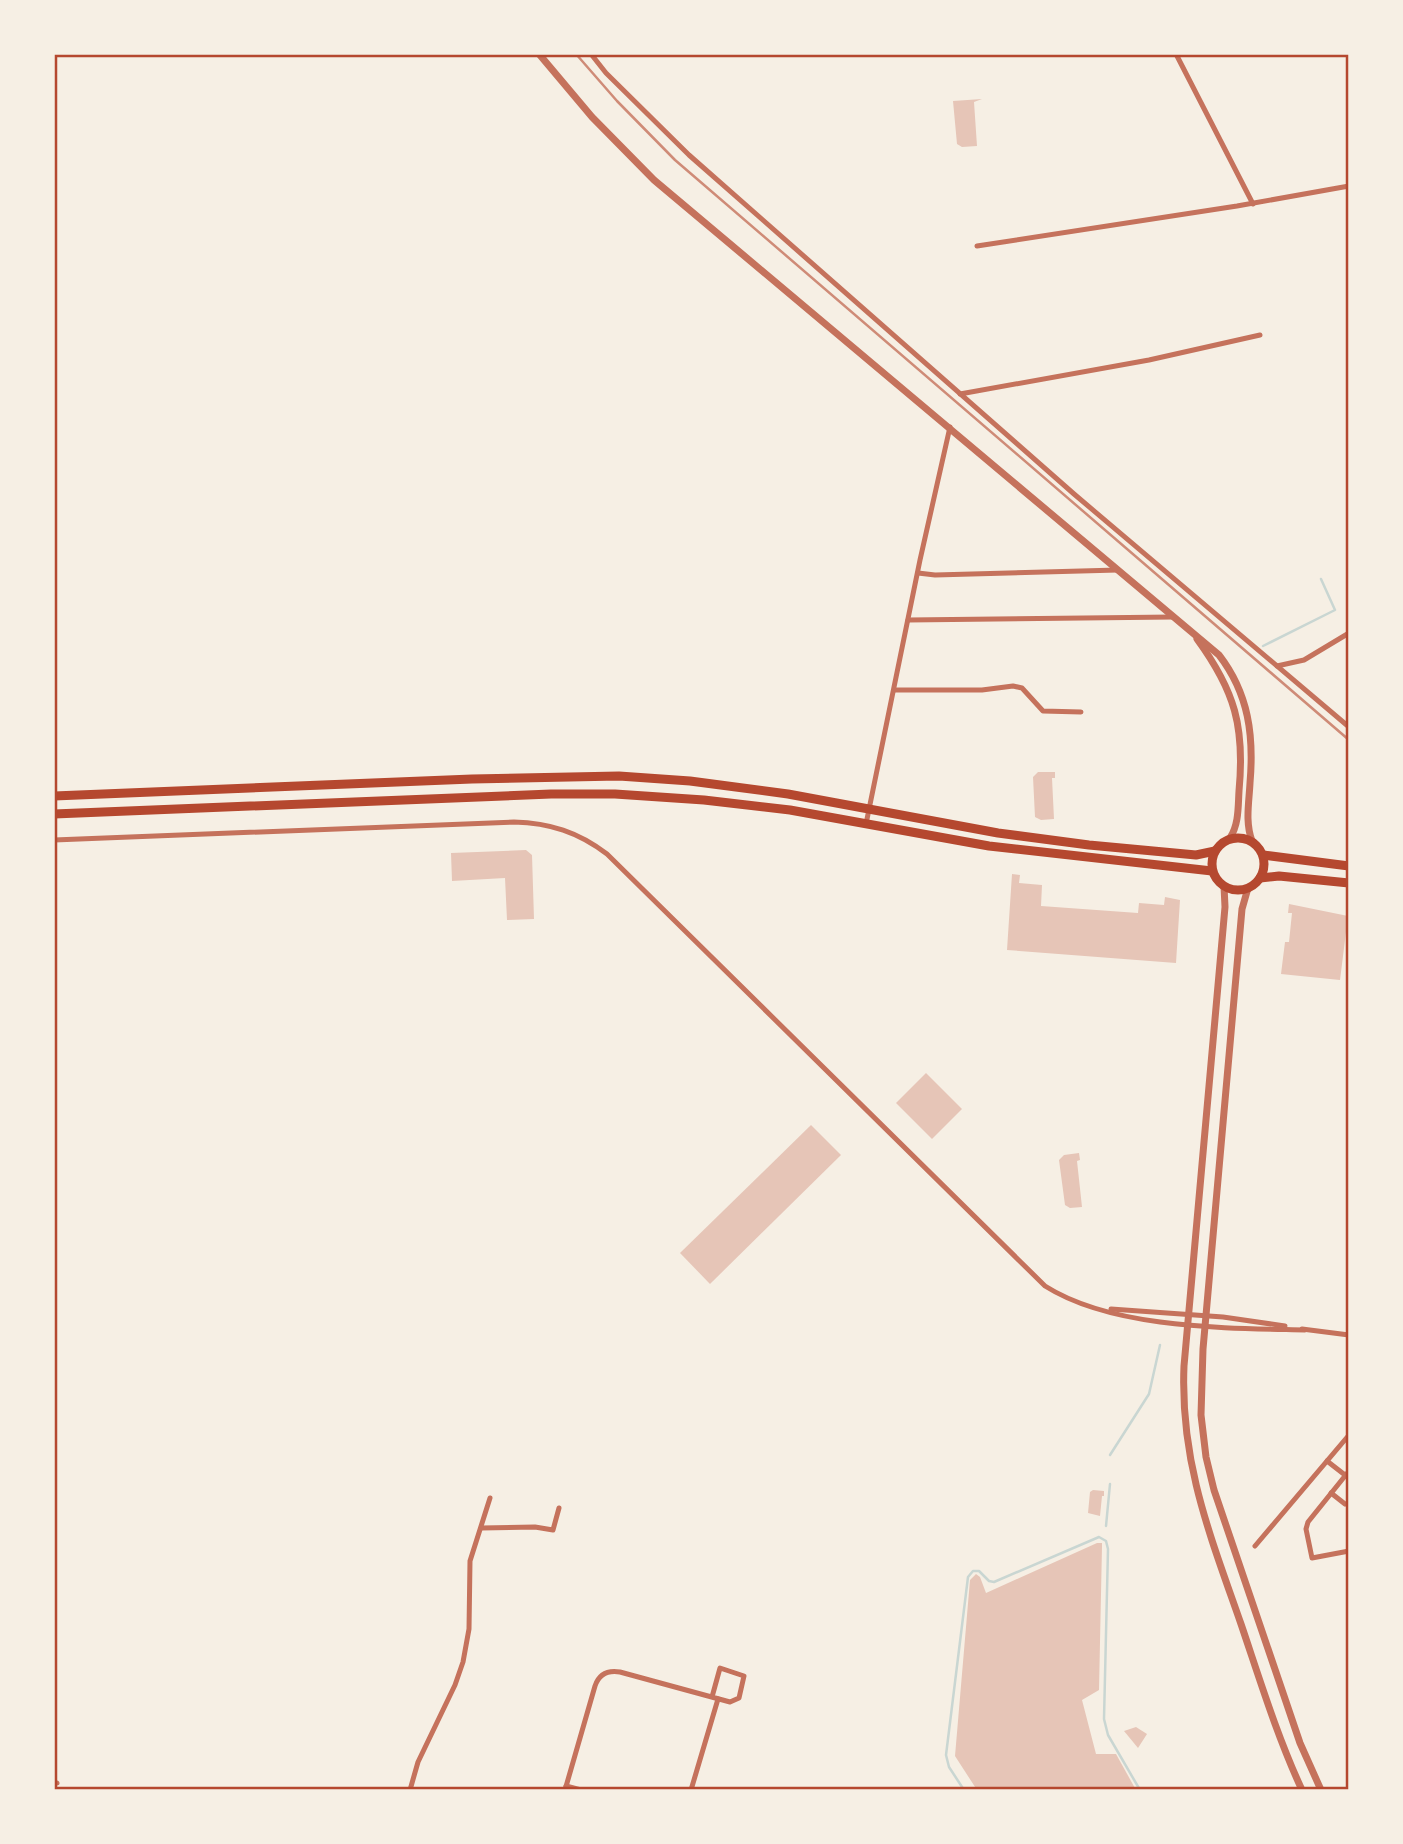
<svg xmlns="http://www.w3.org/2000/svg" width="1403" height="1844" font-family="Ubuntu,sans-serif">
	<rect width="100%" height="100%" fill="#f6efe4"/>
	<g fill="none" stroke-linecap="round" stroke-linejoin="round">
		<g stroke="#c9d6d2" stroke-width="2.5">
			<path d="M1263,646L1335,610L1321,579"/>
			<path d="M1110,1455L1149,1394L1160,1345"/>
			<path d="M1106,1526L1110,1484"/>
			<path d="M964,1790L949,1767L946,1755L968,1577L973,1571H979L989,1581L994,1582L1099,1537L1106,1541L1108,1549L1104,1719L1108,1735L1140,1790"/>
		</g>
	</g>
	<g fill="#e6c5b7">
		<path d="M982,99L974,102L977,146L962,147L957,144L953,101Z"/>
		<path d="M1038,772H1055V778H1052L1054,819L1041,820L1035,817L1033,777Z"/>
		<path d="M526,850L532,855L534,919L507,920L505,878L452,881L451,853Z"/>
		<path d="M1012,874L1020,875L1019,883L1042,885L1041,906L1138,913L1139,903L1164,905L1165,897L1180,900L1176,963L1007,950Z"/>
		<path d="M1289,904L1348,916L1340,980L1281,974L1285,942H1289L1292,913H1288Z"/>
		<path d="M926,1073L962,1109L932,1139L896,1103Z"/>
		<path d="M811,1125L841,1155L710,1284L680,1253Z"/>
		<path d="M1079,1153L1080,1160L1077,1161L1082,1207L1070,1208L1065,1205L1059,1160L1064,1155Z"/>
		<path d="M1093,1490L1104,1491V1496H1102L1100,1516L1088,1513L1090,1492Z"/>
		<path d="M1097,1543H1102V1546L1099,1690L1082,1700L1096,1754H1116L1136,1790H977L955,1756L970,1580L976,1574L980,1577L986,1593Z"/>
		<path d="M1136,1727L1147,1734L1138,1748L1124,1731Z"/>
	</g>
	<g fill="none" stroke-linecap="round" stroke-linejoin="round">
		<g stroke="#c5725c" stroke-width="5">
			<path d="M591,54L606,73L689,155L1074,494L1349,727"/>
			<path d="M1176,54L1253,204"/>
			<path d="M977,246L1237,206L1349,186"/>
			<path d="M960,394L1149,360L1260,335"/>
			<path d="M918,573L935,575L1118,570"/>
			<path d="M908,620L1173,617"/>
			<path d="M1277,666L1304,660L1349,633"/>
			<path d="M895,690H982L1013,686L1022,688L1043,711L1081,712"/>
			<path d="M866,824L920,560L950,427"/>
			<path d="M54,840L514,822C550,823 578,832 607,854L1045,1286C1113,1329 1226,1328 1305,1330"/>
			<path d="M1111,1309L1223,1317L1285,1326"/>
			<path d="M1302,1329L1349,1335"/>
			<path d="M1327,1461L1345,1475"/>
			<path d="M1349,1471L1308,1522L1306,1529L1312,1558L1349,1551"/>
			<path d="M1331,1493L1345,1504"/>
			<path d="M481,1528L535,1527L553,1530L559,1508"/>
			<path d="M1255,1546L1349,1435"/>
			<path d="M54,1784L57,1783"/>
			<path d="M566,1786L581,1790"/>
			<path d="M410,1790L418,1762L455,1685L463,1662L469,1629L470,1561L490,1498"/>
			<path d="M565,1790L595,1686C599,1674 608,1670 620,1672L730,1702L739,1698L744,1676L720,1668L712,1697"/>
			<path d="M691,1790L718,1699"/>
		</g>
		<g stroke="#c5725c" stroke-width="7">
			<path d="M539,54L592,117L654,180L1219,655C1249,694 1254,736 1250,783C1249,803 1245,822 1252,841"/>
			<path d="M1197,639C1235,691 1245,727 1239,791C1238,807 1239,824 1230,838"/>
			<path d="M1224,886L1225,907L1184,1366C1180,1462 1210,1535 1241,1624C1260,1680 1277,1736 1302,1790"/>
			<path d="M1248,888L1242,909L1203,1349L1201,1415L1206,1457L1214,1490L1300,1743L1321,1790"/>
		</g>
		<g stroke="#b5482f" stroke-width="9">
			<path d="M54,796L472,779L619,776L690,781L788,794L998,833L1089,845L1196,855L1215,851"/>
			<path d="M54,814L551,794H615L704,800L790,810L989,846L1212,871"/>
			<circle cx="1238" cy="864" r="26"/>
			<path d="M1263,855L1349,866"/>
			<path d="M1260,878L1279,876L1349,883"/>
		</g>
		<path stroke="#cf8b77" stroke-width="2.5" d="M576,54L617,101L675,160L1349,740"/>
	</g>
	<rect width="1403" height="1844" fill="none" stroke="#f6efe4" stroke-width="112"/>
	<rect x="56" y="56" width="1291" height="1732" fill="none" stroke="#b5482f" stroke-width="2.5"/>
</svg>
